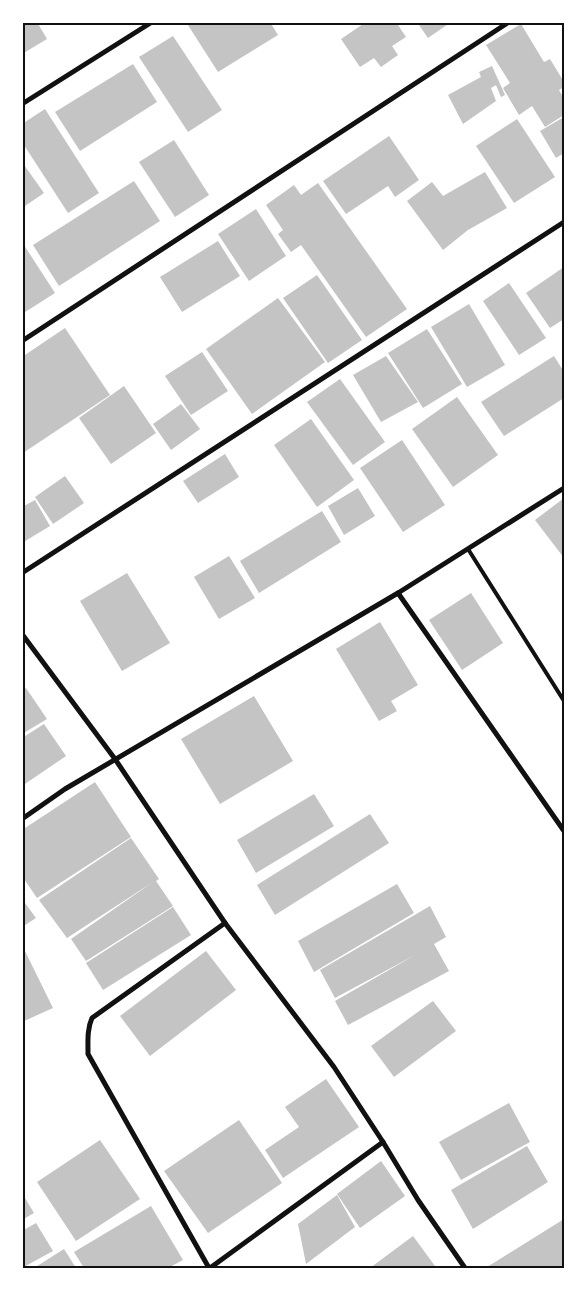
<svg xmlns="http://www.w3.org/2000/svg" width="587" height="1291" font-family="'PT Sans',sans-serif">
	<rect width="100%" height="100%" fill="#fff"/>
	<g fill="#c4c4c4">
		<path d="M22,22H37L47,39L22,54Z"/>
		<path d="M186,22H270L278,35L218,72Z"/>
		<path d="M366,22H396L406,37L392,46L398,55L381,67L374,58L360,67L341,39Z"/>
		<path d="M417,22H451L428,38Z"/>
		<path d="M521,24L544,62L550,59L564,82V87L559,90L564,99V115L545,127L532,106L519,115L503,88L510,83L486,45Z"/>
		<path d="M173,36L222,110L188,132L139,57Z"/>
		<path d="M133,64L157,102L80,151L55,112Z"/>
		<path d="M492,66L505,95L501,97L496,85L491,88L496,101L463,124L448,95L481,77L479,72Z"/>
		<path d="M45,109L99,193L68,213L22,142V124Z"/>
		<path d="M564,117V153L556,158L540,131Z"/>
		<path d="M517,119L555,177L514,203L476,146Z"/>
		<path d="M389,136L419,180L395,197L388,186L346,214L323,181Z"/>
		<path d="M174,140L209,195L175,217L139,162Z"/>
		<path d="M22,162L44,193L22,208Z"/>
		<path d="M485,172L507,208L468,230L443,250L407,201L432,182L443,196Z"/>
		<path d="M134,181L160,221L59,286L33,245Z"/>
		<path d="M318,183L407,309L366,337L301,245L291,252L278,234L283,230L266,205L294,185L301,195Z"/>
		<path d="M256,209L286,256L249,281L218,234Z"/>
		<path d="M218,241L240,276L182,312L160,277Z"/>
		<path d="M22,242L55,293L22,314Z"/>
		<path d="M564,267V319L550,328L526,293Z"/>
		<path d="M317,275L362,340L328,363L283,298Z"/>
		<path d="M509,283L546,338L519,355L483,301Z"/>
		<path d="M278,298L325,362L252,414L206,349Z"/>
		<path d="M469,304L505,365L467,387L431,327Z"/>
		<path d="M65,328L110,395L23,453L22,357Z"/>
		<path d="M427,329L462,384L423,408L388,353Z"/>
		<path d="M202,352L228,391L191,415L165,376Z"/>
		<path d="M386,356L418,402L381,422L353,375Z"/>
		<path d="M554,356L564,372V398L504,436L481,402Z"/>
		<path d="M340,379L385,442L353,465L307,402Z"/>
		<path d="M124,386L156,433L111,464L79,418Z"/>
		<path d="M457,397L498,455L453,487L412,429Z"/>
		<path d="M181,404L200,429L171,450L153,424Z"/>
		<path d="M311,419L354,480L317,507L274,445Z"/>
		<path d="M402,440L445,505L403,532L360,468Z"/>
		<path d="M225,454L239,477L198,503L183,481Z"/>
		<path d="M65,476L84,503L53,524L35,497Z"/>
		<path d="M358,488L375,516L344,535L328,506Z"/>
		<path d="M564,498V558L535,520Z"/>
		<path d="M35,500L50,526L22,543V507Z"/>
		<path d="M322,511L341,542L259,593L240,561Z"/>
		<path d="M229,556L255,598L219,619L194,577Z"/>
		<path d="M127,573L170,643L122,671L80,601Z"/>
		<path d="M471,593L503,643L462,670L429,620Z"/>
		<path d="M380,622L418,685L391,701L397,711L379,721L336,649Z"/>
		<path d="M26,688L47,719L22,734V690Z"/>
		<path d="M254,696L293,761L220,804L181,739Z"/>
		<path d="M44,724L66,756L22,786V738Z"/>
		<path d="M95,782L131,837L37,898L22,876V830Z"/>
		<path d="M314,794L334,826L256,873L237,840Z"/>
		<path d="M370,814L389,843L275,915L257,885Z"/>
		<path d="M131,838L159,879L156,881L173,906L86,961L71,939L153,882L67,938L39,900Z"/>
		<path d="M397,884L414,913L314,972L298,941Z"/>
		<path d="M22,899L36,918L22,927Z"/>
		<path d="M430,906L446,937L434,944L449,971L348,1025L335,1001L415,955L335,998L320,970Z"/>
		<path d="M173,907L191,935L103,990L86,963Z"/>
		<path d="M22,945L53,1008L22,1022Z"/>
		<path d="M206,951L236,990L150,1056L120,1016Z"/>
		<path d="M433,1001L456,1031L394,1077L371,1046Z"/>
		<path d="M326,1079L359,1127L283,1178L265,1150L299,1127L285,1107Z"/>
		<path d="M509,1103L530,1142L461,1180L439,1142Z"/>
		<path d="M239,1120L282,1183L208,1233L164,1171Z"/>
		<path d="M100,1140L140,1199L76,1241L37,1182Z"/>
		<path d="M527,1146L548,1182L473,1229L451,1190Z"/>
		<path d="M381,1161L405,1196L360,1228L337,1194Z"/>
		<path d="M22,1193L34,1213L22,1220Z"/>
		<path d="M337,1195L355,1227L306,1264L298,1224Z"/>
		<path d="M151,1206L183,1260L168,1268H84L74,1252Z"/>
		<path d="M564,1219V1268H488L487,1267Z"/>
		<path d="M36,1223L53,1251L22,1268V1231Z"/>
		<path d="M413,1236L435,1266L433,1268H370Z"/>
		<path d="M64,1249L76,1268H34Z"/>
	</g>
	<g fill="none" stroke-linecap="round" stroke-linejoin="round">
		<path stroke="#111" stroke-width="4" d="M468,549L564,701"/>
		<g stroke="#111" stroke-width="5">
			<path d="M22,104L152,22"/>
			<path d="M22,341L509,22"/>
			<path d="M22,573L564,222"/>
			<path d="M398,593L564,831"/>
			<path d="M22,634L115,759L225,923L334,1067L383,1142L418,1200L465,1268"/>
			<path d="M22,819L65,789L398,593L564,488"/>
			<path d="M209,1268L88,1054C88,1041 87,1029 92,1018L225,923"/>
			<path d="M210,1268L383,1142"/>
		</g>
	</g>
	<rect width="587" height="1291" fill="none" stroke="#ffffff" stroke-width="48"/>
	<rect x="24" y="24" width="539" height="1243" fill="none" stroke="#111" stroke-width="2"/>
</svg>
